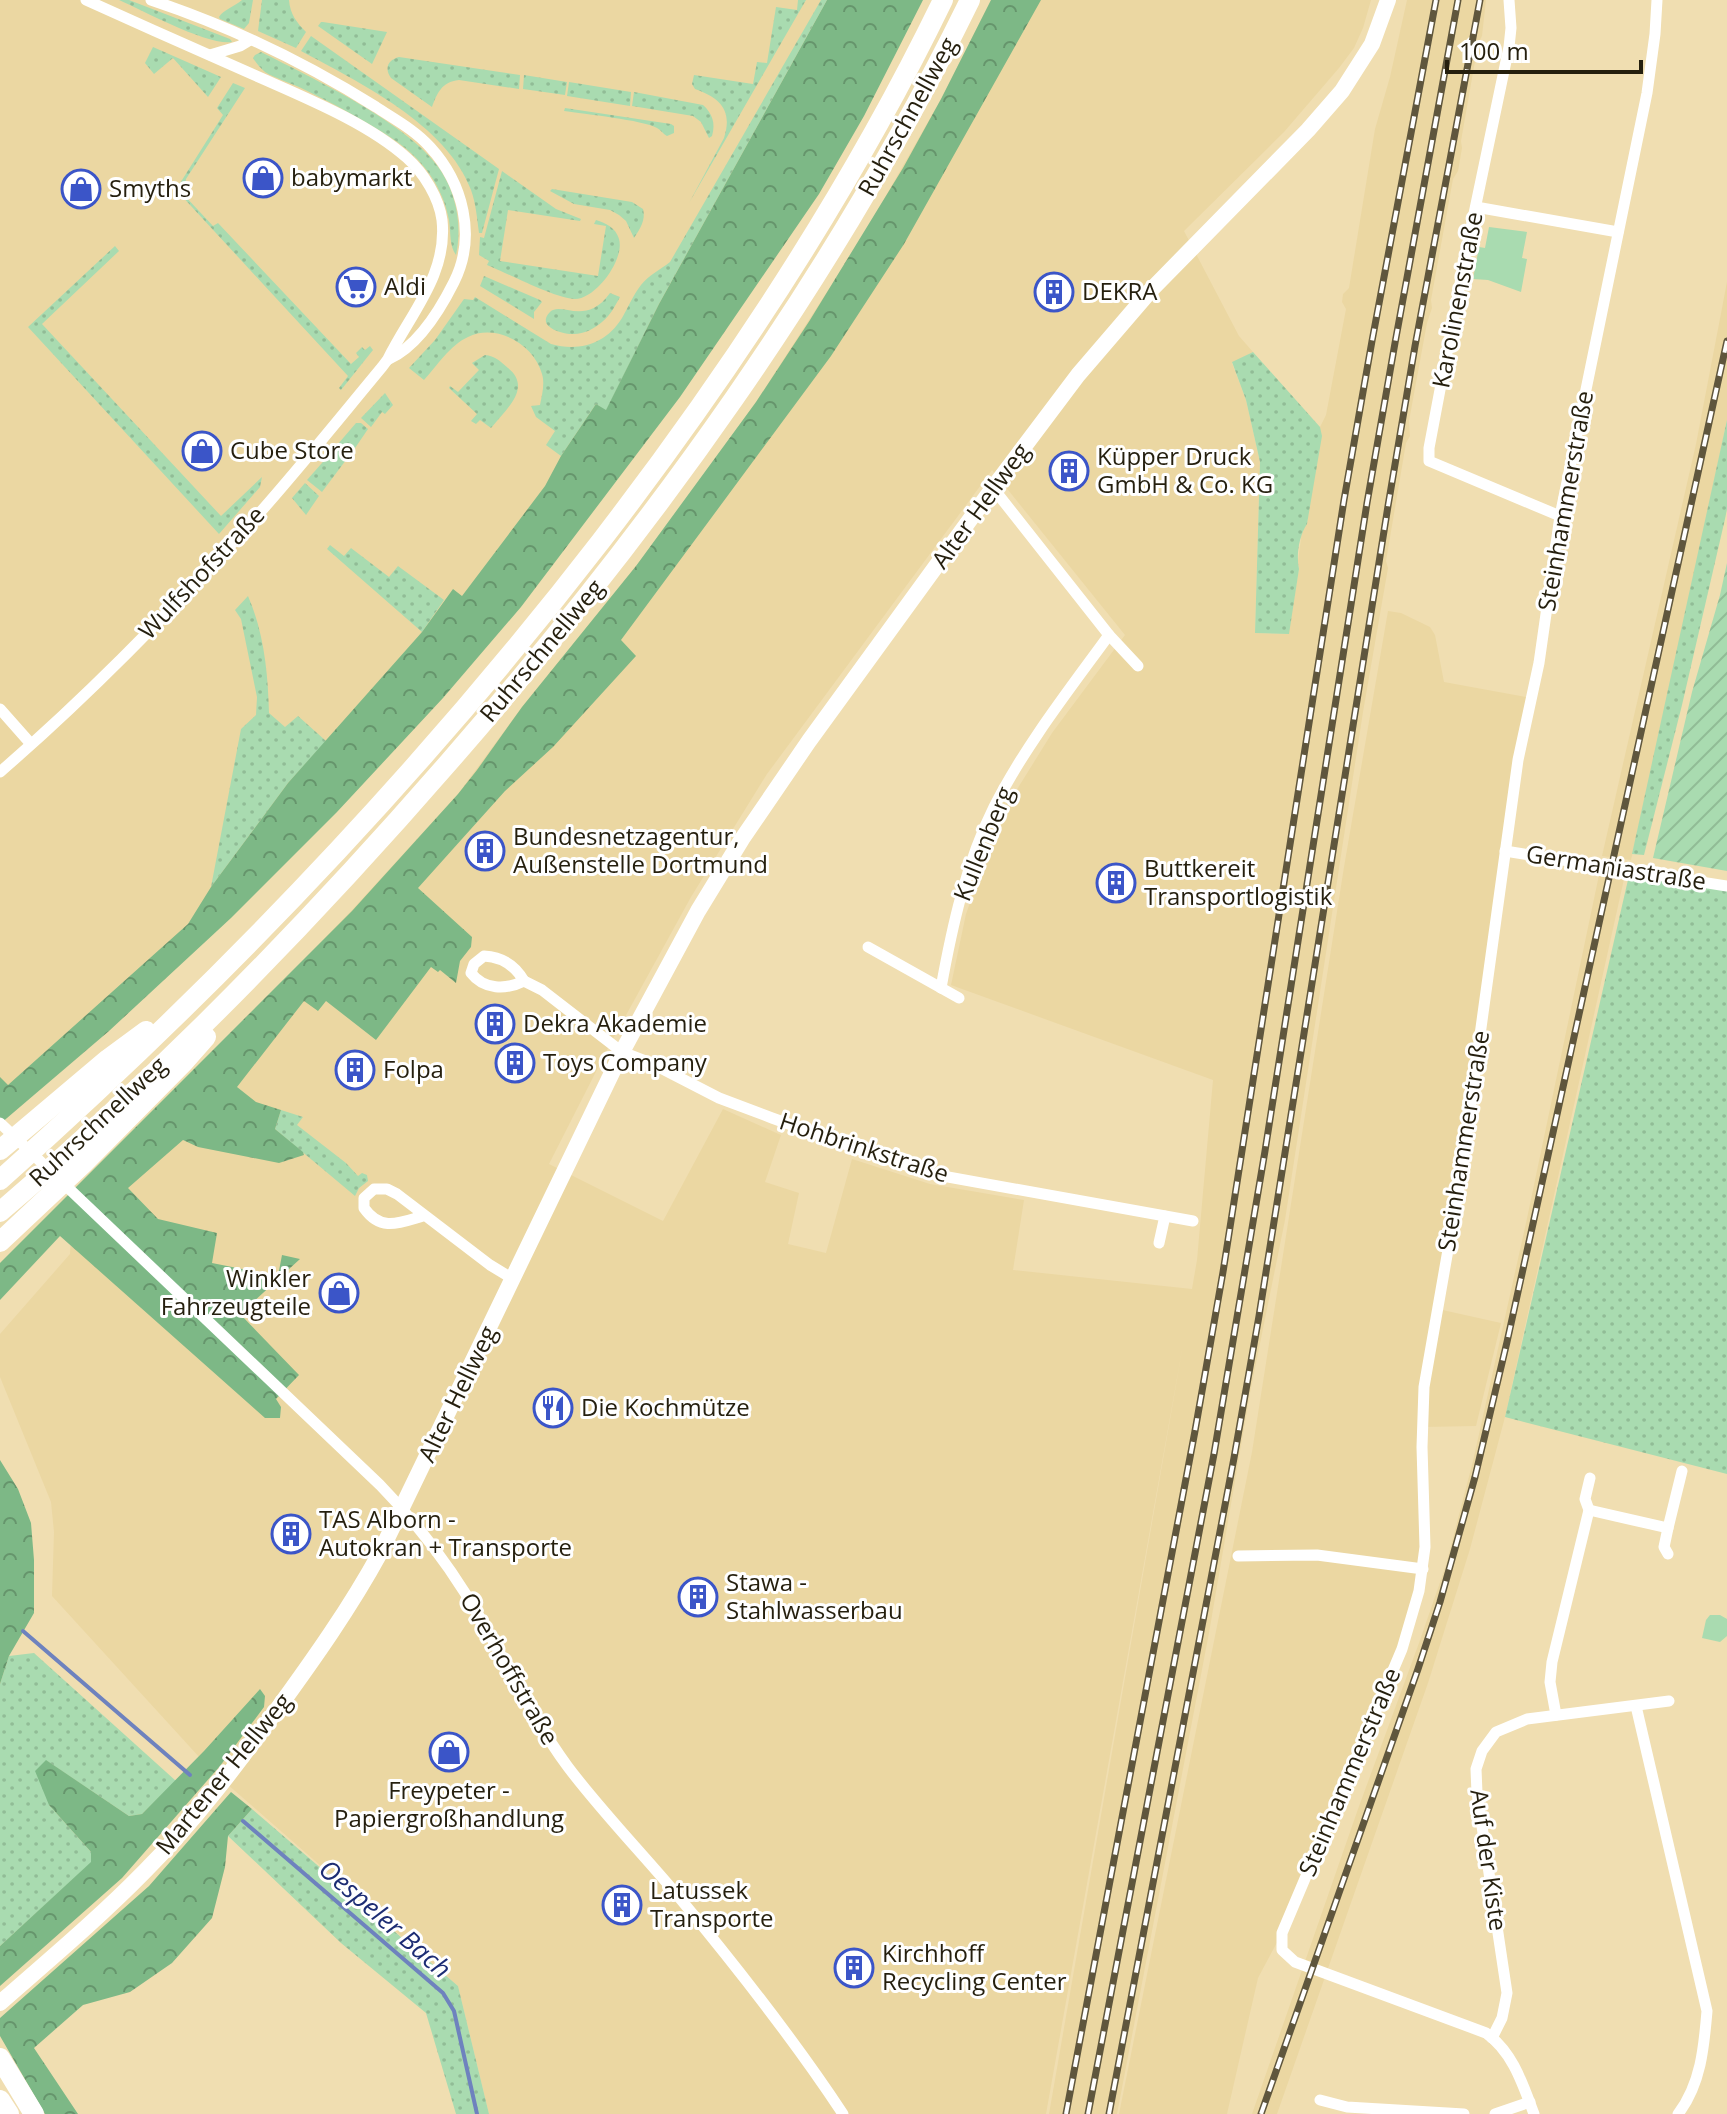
<svg xmlns="http://www.w3.org/2000/svg" width="1727" height="2114" font-family="'Open Sans',sans-serif">
	<defs>
		<pattern id="grass-dots" width="8" height="8" patternUnits="userSpaceOnUse" patternTransform="scale(2)"><rect width="8" height="8" fill="#a9dbb0"/><path d="M2 2h.1M6 6h.1" fill="none" stroke="#91bc96" stroke-width="1.8" stroke-linecap="round"/></pattern>
		<pattern id="forest-crowns" width="20" height="18" patternUnits="userSpaceOnUse" patternTransform="scale(2)"><rect width="20" height="18" fill="#7db886"/><path d="M2 6a3 3 0 1 1 6 0M12 15a3 3 0 1 1 6 0" fill="none" stroke="#66956c"/></pattern>
		<pattern id="garden-furrows" width="10" height="10" patternUnits="userSpaceOnUse" patternTransform="scale(2)"><rect width="10" height="10" fill="#a9dbb0"/><path d="M-1 1l2-2M0 10L10 0M9 11l2-2" fill="none" stroke="#91bc96"/></pattern>
	</defs>
	<rect width="100%" height="100%" fill="#f0deb1"/>
	<g fill="#ebd7a2" fill-rule="evenodd">
		<path d="M0,0H826L604,407L486,573L193,925L6,1092L0,1086Z"/>
		<path d="M991,0H1371L1363,28L1354,48L1339,68L1284,132L1184,231L1239,336L1253,352L1232,363L1246,400L1260,462L1255,633L1288,634L1299,569L1298,561L1302,531L1307,524L1320,427L1326,415L1346,309L1342,302L1343,294L1349,288L1375,129L1390,77L1407,0H1486L1482,36L1478,44L1461,141L1462,148L1458,171L1453,179L1431,300L1432,308L1427,323L1409,421L1410,436L1406,443L1386,561L1388,568L1363,712L1285,1220L1250,1393L1209,1633L1117,2114H1049L1184,1339L1046,2114H489L458,1986L211,1770L52,1596L54,1532L51,1502L0,1377V1334L70,1254L73,1199L352,910L458,794L522,707L636,566L697,485L756,402L863,236L941,99ZM992,470L1125,635L1052,733L1008,804L994,836L966,914L951,985L1213,1080L1197,1260L1192,1289L1013,1270L1024,1200L930,1184L852,1159L826,1253L788,1244L799,1193L765,1182L781,1135L723,1109L663,1221L549,1164L608,1048L691,897L767,774Z"/>
		<path d="M1727,282V420L1680,644L1631,860L1602,856L1696,444Z"/>
		<path d="M1388,611L1401,613L1430,627L1435,635L1444,682L1531,698L1438,1309L1501,1323L1476,1426L1423,1427L1425,1519L1413,1614L1282,1933L1258,1978L1227,2114H1119L1252,1452L1344,867Z"/>
		<path d="M1599,875L1624,879L1505,1417L1470,1549L1428,1683L1277,2114H1252L1358,1809L1419,1643L1446,1565L1473,1461L1526,1223Z"/>
	</g>
	<g fill="url(#grass-dots)">
		<path d="M119,0H129L230,39L232,42C208,46 144,11 119,0Z"/>
		<path d="M242,0H253L249,23L244,29L220,19L219,17C223,10 235,6 242,0Z"/>
		<path d="M262,0H289C290,14 297,23 306,32L296,48L258,31Z"/>
		<path d="M798,0H806L689,203L724,138C733,110 720,98 695,89L692,84L694,75L753,84L757,62L767,63L776,7L797,10Z"/>
		<path d="M821,0H827L659,304L606,411L596,404L561,456L546,445L555,431L536,417L531,406L540,405C542,395 545,384 542,374C534,344 496,323 468,337C450,345 437,366 424,380L409,368L435,340L464,299L473,300L475,297L551,344C579,352 606,344 622,318C628,308 633,295 641,285C648,276 661,269 670,262Z"/>
		<path d="M321,22H323L387,32L372,64L318,26Z"/>
		<path d="M311,36L499,169L482,233H479C477,218 476,204 471,190C447,125 359,82 301,51Z"/>
		<path d="M153,47L221,77L208,97L173,58L154,74L145,63Z"/>
		<path d="M261,52C312,78 411,124 441,171C457,196 462,226 456,255C449,245 451,233 449,220C443,187 423,160 396,141C365,120 332,103 299,87C288,82 275,78 265,72C260,68 256,63 253,58L255,55Z"/>
		<path d="M399,57L520,75L519,89L459,80C441,82 437,94 432,107L391,78C384,68 388,60 399,57Z"/>
		<path d="M524,75L567,82L565,95L523,89Z"/>
		<path d="M569,82L631,92L630,106L567,96Z"/>
		<path d="M233,83L245,88L186,179L184,195L213,226L218,223L351,364L359,357L356,353L362,347L365,350L370,346L373,350L341,390L339,388L348,376L179,193L177,188L223,115L217,108Z"/>
		<path d="M634,92L703,105C712,113 716,123 712,136L709,138L701,122L693,116L632,106Z"/>
		<path d="M565,108L671,124L674,126V133L667,136C663,134 661,130 657,128C643,120 584,114 564,111Z"/>
		<path d="M502,171L556,209L581,219L580,221L508,210L500,261L598,276L606,226L594,224L596,220C606,223 616,228 619,239C625,259 596,299 575,299C556,299 507,273 487,265L489,261L479,255L480,237L484,238Z"/>
		<path d="M552,189L632,202L643,209C646,220 640,229 634,238L626,221L619,215L610,210L574,204L550,191Z"/>
		<path d="M115,246L119,251L42,324L221,516L262,477L260,487L219,534L28,327Z"/>
		<path d="M484,276L540,300L542,302L534,312V319L480,286Z"/>
		<path d="M610,293L620,297C615,306 610,316 602,322C594,329 584,334 574,334C564,335 535,327 550,312C561,301 586,327 610,293Z"/>
		<path d="M1253,352L1320,427L1322,436L1307,524C1299,536 1296,555 1299,569L1289,634L1255,633L1260,462L1246,400L1232,362Z"/>
		<path d="M485,355C495,356 500,361 508,368C533,388 505,410 491,428L480,420L476,424L471,421L477,414L449,388L450,386L458,392L479,370L472,363Z"/>
		<path d="M385,393L393,405L385,414L382,412L371,427L361,418Z"/>
		<path d="M1727,420V509L1725,519L1682,705L1644,855L1632,854Z"/>
		<path d="M356,423H361L368,429L351,454L338,444Z"/>
		<path d="M336,447L349,456L322,492L307,480Z"/>
		<path d="M305,483L319,496L306,515L292,498Z"/>
		<path d="M330,545L344,556L351,548L389,577L398,566L444,600L422,632L327,549Z"/>
		<path d="M248,596C264,633 268,673 269,713L285,727L298,716L326,741L288,783L211,887L241,729L256,715L257,697L241,619L235,610Z"/>
		<path d="M1630,871L1727,886V1474L1505,1417Z"/>
		<path d="M281,1110L303,1117L297,1125L346,1163L358,1176L362,1173L367,1175L368,1181L359,1188L355,1196L275,1129Z"/>
		<path d="M34,1653L176,1781L142,1814L129,1816L47,1761L49,1805L91,1852V1863L0,1946V1684L9,1656Z"/>
		<path d="M252,1809L458,1986L489,2114H456L426,2013L341,1943L228,1836Z"/>
	</g>
	<g fill="url(#forest-crowns)">
		<path d="M827,0H923L864,116L819,194L680,397L521,607L443,698L337,812L231,918L109,1031L0,1124V1077L8,1085L188,924L211,887L288,783L422,632L453,589L462,596L545,486L561,456L596,404L606,410L659,304Z"/>
		<path d="M991,0H1041L904,244L831,356L621,640L636,656L553,747L505,791L418,888L472,937L471,947L460,961L456,983L440,970L438,972L431,967L376,1040L326,1001L318,1011L304,1001L237,1087L256,1102L281,1110L275,1129L303,1152L304,1155L279,1163L198,1147L183,1140L128,1188L158,1219L217,1233L212,1263L278,1276L282,1255L300,1259L240,1314L299,1375L276,1399L281,1407L280,1418H265L60,1236L0,1300V1263L352,911L458,794L477,770L522,707L636,566L756,402L810,320L903,168L941,99Z"/>
		<path d="M0,1460L18,1489L31,1523L34,1560V1613L9,1656L0,1684Z"/>
		<path d="M260,1689L265,1696L264,1707L220,1766L122,1878L0,1986V1946L91,1862V1852L49,1805L35,1771L46,1760L129,1816L142,1814L204,1751Z"/>
		<path d="M231,1792L252,1809L228,1836L225,1867L212,1918L172,1963L130,1992L83,2005L34,2048L78,2114H45L0,2036V2018L149,1886Z"/>
	</g>
	<g fill="#a9dbb0">
		<path d="M1489,227L1527,232L1522,258L1527,259L1521,292L1488,280L1473,279L1479,247L1485,248Z"/>
		<path d="M1710,1615H1720L1727,1619V1636L1720,1642L1702,1638L1706,1620Z"/>
	</g>
	<path fill="url(#garden-furrows)" d="M1727,563V871L1653,858L1692,692L1720,595Z"/>
	<g fill="none" stroke-linecap="round" stroke-linejoin="round">
		<g stroke="#6e82be" stroke-width="4">
			<path d="M23,1631L190,1775"/>
			<path d="M243,1821L443,1993L454,2011L477,2114"/>
		</g>
		<g stroke="#fff" stroke-width="11">
			<path d="M151,0C229,26 306,63 376,107C394,119 415,130 430,147C463,183 477,236 454,282C440,310 418,346 389,359"/>
			<path d="M1509,0L1511,28L1509,47L1467,247L1429,448V461L1560,516"/>
			<path d="M210,55L240,46L250,40"/>
			<path d="M1476,207L1618,232"/>
			<path d="M993,488L1109,635L1138,666"/>
			<path d="M0,709L31,744"/>
			<path d="M0,772C88,696 170,612 248,526C294,475 338,420 382,367L388,359C410,314 448,275 442,220C439,198 424,173 407,158C367,122 301,96 252,74C197,50 141,25 86,0"/>
			<path d="M1505,851L1727,886"/>
			<path d="M868,947L959,998"/>
			<path d="M484,956C502,957 515,965 524,981C506,990 484,990 471,973L474,964Z"/>
			<path d="M524,981L542,990L622,1052L653,1064L719,1098L772,1118L875,1155L937,1175L1193,1221"/>
			<path d="M941,988C952,927 966,863 994,807C1025,746 1069,690 1109,635"/>
			<path d="M0,1123L380,1485C419,1525 454,1572 482,1621C510,1670 534,1721 568,1767C602,1812 642,1853 678,1896C736,1966 793,2038 843,2114"/>
			<path d="M423,1216C399,1223 381,1232 364,1208V1198L374,1189H387L397,1194L490,1265L513,1279"/>
			<path d="M1159,1243L1165,1216"/>
			<path d="M1589,1510L1668,1528L1682,1471"/>
			<path d="M1668,1554L1664,1547L1668,1528"/>
			<path d="M1238,1556L1317,1555L1423,1569"/>
			<path d="M1636,1706L1707,2011C1704,2047 1701,2084 1678,2114"/>
			<path d="M1556,1715L1550,1682L1552,1662L1589,1510L1585,1499L1590,1478"/>
			<path d="M1492,2038L1502,2018L1507,1993L1477,1793L1476,1769L1482,1751L1496,1732L1527,1719L1669,1701"/>
			<path d="M1320,2100L1347,2107L1464,2114"/>
			<path d="M1495,2114L1530,2102"/>
			<path d="M1534,2114C1523,2085 1513,2052 1486,2033L1295,1962L1282,1950V1933L1402,1649L1419,1591L1425,1547L1422,1447L1424,1387L1459,1187L1518,760L1539,663L1560,516L1647,93L1655,34L1657,0"/>
		</g>
		<path stroke="#fff" stroke-width="16" d="M0,2003C49,1960 99,1918 145,1871C194,1822 235,1767 276,1711C313,1660 350,1608 380,1553L622,1052L698,911L742,839L809,741L993,488L1078,375L1151,290L1308,130L1342,91L1372,44L1388,0"/>
		<g stroke="#fff" stroke-width="20">
			<path d="M0,1150L108,1059L146,1031"/>
			<path d="M0,1180C219,985 422,773 601,541C731,372 850,192 943,0"/>
			<path d="M0,1212C161,1075 310,922 449,762C652,529 834,278 970,0"/>
			<path d="M0,1242L83,1164L184,1062L206,1037"/>
			<path d="M0,2058L34,2114"/>
			<path d="M0,2100L9,2114"/>
		</g>
		<g stroke="#5f563d" stroke-width="7">
			<g id="rail">
				<path d="M1066,2114L1195,1431L1223,1272L1344,500L1372,341L1436,0"/>
				<path d="M1088,2114L1214,1454L1265,1151L1367,503L1395,343L1458,0"/>
				<path d="M1109,2114L1234,1458L1259,1316L1388,506L1415,346L1480,0"/>
				<path d="M1261,2114L1418,1669L1440,1602L1475,1477L1507,1342L1727,341"/>
			</g>
		</g>
		<use href="#rail" stroke="#fff" stroke-width="4" stroke-dasharray="12" stroke-linecap="butt"/>
	</g>
	<defs>
		<g id="shop-ring" transform="scale(2)"><circle r="9.5" fill="#fff" stroke="#3b55c8" stroke-width="1.5"/><path d="M-5-2.5h2.3a2.7 3.5 0 0 1 5.4 0H5L5.5 6h-11ZM-1.5-2.5h3a1.5 2.3 0 0 0-3 0Z" fill="#3b55c8"/></g>
		<g id="supermarket-ring" transform="scale(2)"><circle r="9.5" fill="#fff" stroke="#3b55c8" stroke-width="1.5"/><path d="M-6-5.5h2.5l.6 2H6L4.5 2H-2.5L-4.4-4H-6ZM-1.5 3.2a1.3 1.3 0 1 0 .1 0ZM3 3.2a1.3 1.3 0 1 0 .1 0Z" fill="#3b55c8"/></g>
		<g id="building-ring" transform="scale(2)"><circle r="9.5" fill="#fff" stroke="#3b55c8" stroke-width="1.5"/><path d="M-4-6H4V6H1V3H-1V6H-4ZM-2.5-4.3h1.7v1.8h-1.7ZM.8-4.3h1.7v1.8H.8ZM-2.5-1h1.7V.8h-1.7ZM.8-1h1.7V.8H.8Z" fill="#3b55c8"/></g>
		<g id="restaurant-ring" transform="scale(2)"><circle r="9.5" fill="#fff" stroke="#3b55c8" stroke-width="1.5"/><path d="M-5-6h1v4h1v-4h1v4h1v-4h1v5L-1.5 .5V6h-2V.5L-5-1ZM5-6V6H3V1.5H1.5Q1.5-4 5-6Z" fill="#3b55c8"/></g>
	</defs>
	<g fill-rule="evenodd">
		<use href="#shop-ring" x="263" y="178"/>
		<use href="#shop-ring" x="81" y="189"/>
		<use href="#supermarket-ring" x="356" y="287"/>
		<use href="#building-ring" x="1054" y="292"/>
		<use href="#shop-ring" x="202" y="451"/>
		<use href="#building-ring" x="1069" y="471"/>
		<use href="#building-ring" x="485" y="851"/>
		<use href="#building-ring" x="1116" y="883"/>
		<use href="#building-ring" x="495" y="1024"/>
		<use href="#building-ring" x="515" y="1063"/>
		<use href="#building-ring" x="355" y="1070"/>
		<use href="#shop-ring" x="339" y="1293"/>
		<use href="#restaurant-ring" x="553" y="1408"/>
		<use href="#building-ring" x="291" y="1534"/>
		<use href="#building-ring" x="698" y="1597"/>
		<use href="#shop-ring" x="449" y="1752"/>
		<use href="#building-ring" x="622" y="1905"/>
		<use href="#building-ring" x="854" y="1968"/>
	</g>
	<g text-anchor="middle" stroke-width="6" stroke-linejoin="round" paint-order="stroke">
		<g font-size="24" fill="#251f0e" stroke="#fff">
			<text transform="translate(908 117) rotate(-61)" y="8">Ruhrschnellweg</text>
			<text transform="translate(1458 300) rotate(-79)" y="8">Karolinenstraße</text>
			<text transform="translate(1566 501) rotate(-80)" y="8">Steinhammerstraße</text>
			<text transform="translate(981 506) rotate(-54)" y="8">Alter Hellweg</text>
			<text transform="translate(202 573) rotate(-47)" y="8">Wulfshofstraße</text>
			<text transform="translate(542 651) rotate(-50)" y="8">Ruhrschnellweg</text>
			<text transform="translate(984 844) rotate(-68)" y="8">Kullenberg</text>
			<text transform="translate(1616 868) rotate(9)" y="8">Germaniastraße</text>
			<text transform="translate(98 1122) rotate(-43)" y="8">Ruhrschnellweg</text>
			<text transform="translate(1464 1141) rotate(-81)" y="8">Steinhammerstraße</text>
			<text transform="translate(864 1148) rotate(18)" y="8">Hohbrinkstraße</text>
			<text transform="translate(458 1394) rotate(-64)" y="8">Alter Hellweg</text>
			<text transform="translate(509 1669) rotate(60)" y="8">Overhoffstraße</text>
			<text transform="translate(1350 1772) rotate(-67)" y="8">Steinhammerstraße</text>
			<text transform="translate(224 1774) rotate(-51)" y="8">Martener Hellweg</text>
			<text transform="translate(1488 1860) rotate(82)" y="8">Auf der Kiste</text>
		</g>
		<g font-size="24" fill="#251f0e" stroke="#fff" text-anchor="start">
			<text x="291" y="186">babymarkt</text>
			<text x="109" y="197">Smyths</text>
			<text x="384" y="295">Aldi</text>
			<text x="1082" y="300">DEKRA</text>
			<text x="230" y="459">Cube Store</text>
			<text x="1097" y="465">Küpper Druck<tspan x="1097" dy="28">GmbH &amp; Co. KG</tspan></text>
			<text x="513" y="845">Bundesnetzagentur,<tspan x="513" dy="28">Außenstelle Dortmund</tspan></text>
			<text x="1144" y="877">Buttkereit<tspan x="1144" dy="28">Transportlogistik</tspan></text>
			<text x="523" y="1032">Dekra Akademie</text>
			<text x="543" y="1071">Toys Company</text>
			<text x="383" y="1078">Folpa</text>
			<text x="311" y="1287" text-anchor="end">Winkler<tspan x="311" dy="28">Fahrzeugteile</tspan></text>
			<text x="581" y="1416">Die Kochmütze</text>
			<text x="319" y="1528">TAS Alborn -<tspan x="319" dy="28">Autokran + Transporte</tspan></text>
			<text x="726" y="1591">Stawa -<tspan x="726" dy="28">Stahlwasserbau</tspan></text>
			<text x="449" y="1799" text-anchor="middle">Freypeter -<tspan x="449" dy="28">Papiergroßhandlung</tspan></text>
			<text x="650" y="1899">Latussek<tspan x="650" dy="28">Transporte</tspan></text>
			<text x="882" y="1962">Kirchhoff<tspan x="882" dy="28">Recycling Center</tspan></text>
		</g>
		<g font-size="26" font-style="italic" fill="#1d2d74" stroke="#fff">
			<text transform="translate(385 1919) rotate(41)" y="9">Oespeler Bach</text>
		</g>
	</g>
	<path d="M1447 60v12h194v-12" fill="none" stroke="#251f0e" stroke-width="4"/>
	<text x="1459" y="60" font-size="24" fill="#251f0e" stroke="#ffffff" stroke-width="6" paint-order="stroke">100 m</text>
</svg>
